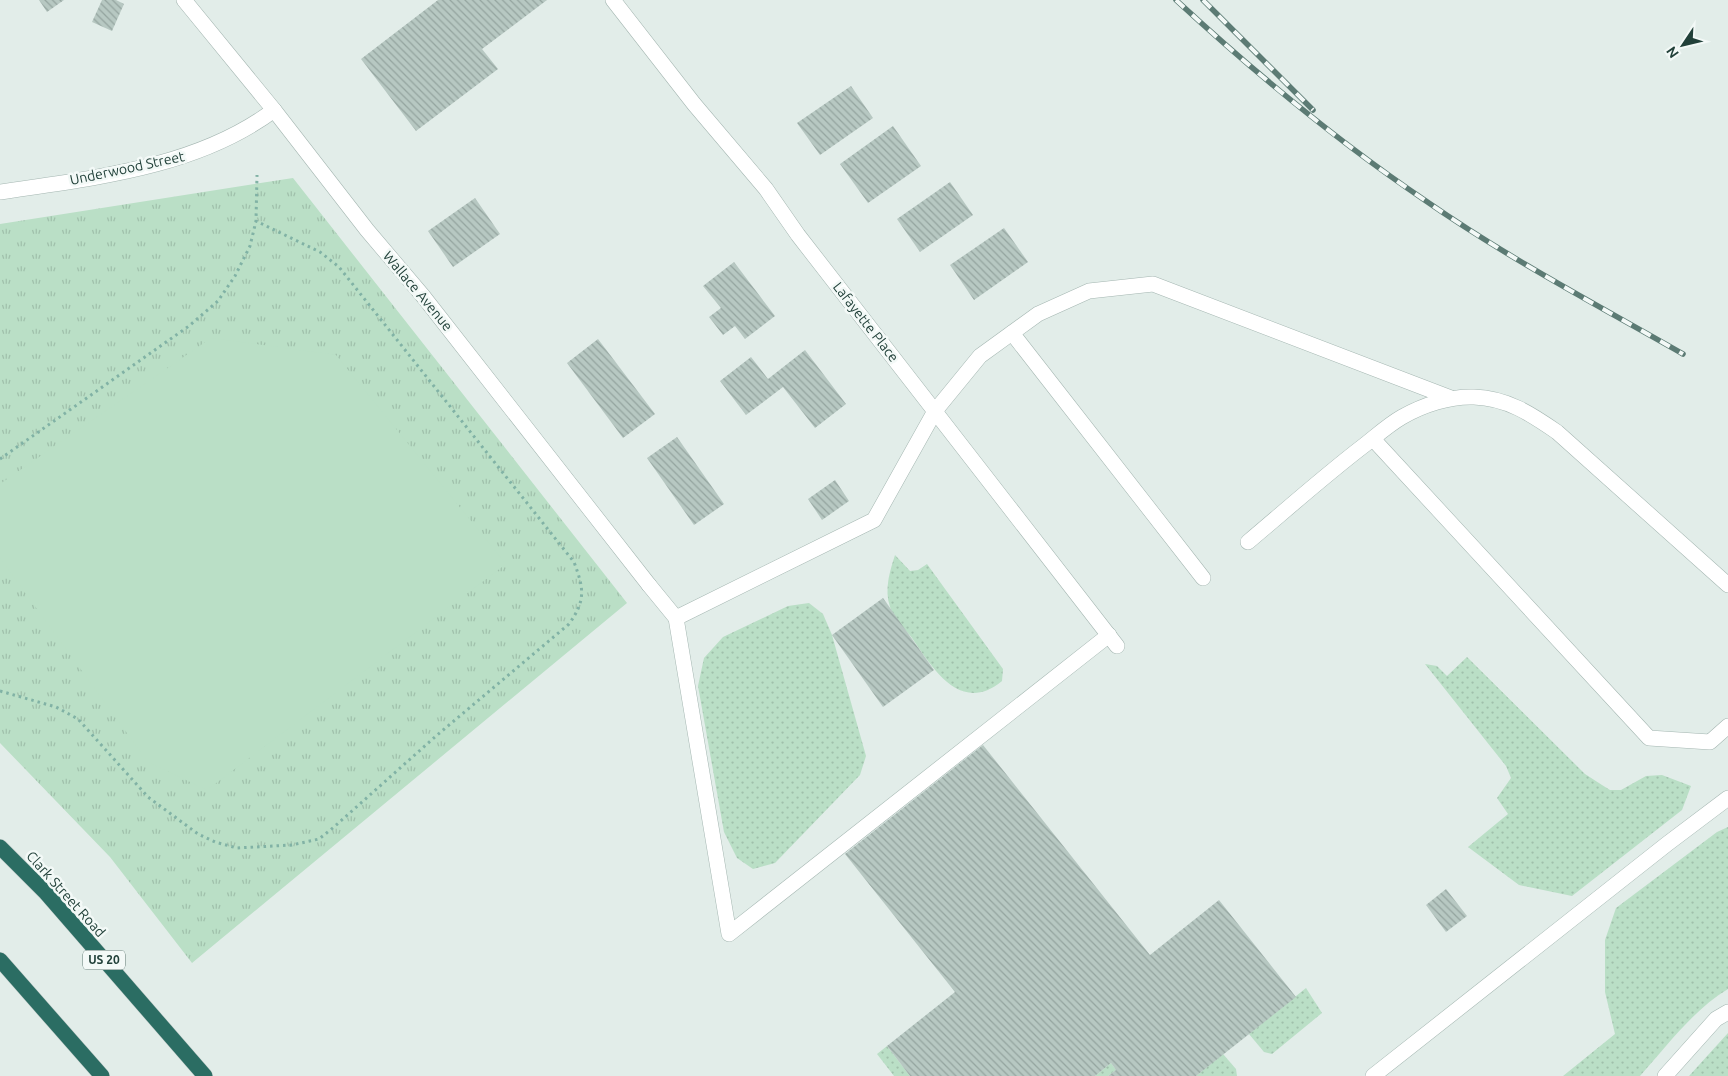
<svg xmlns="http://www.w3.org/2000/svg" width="1728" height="1076" font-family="Ubuntu,sans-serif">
	<defs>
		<pattern id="grass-dots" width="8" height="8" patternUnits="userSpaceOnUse" patternTransform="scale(1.25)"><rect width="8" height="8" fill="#badfc6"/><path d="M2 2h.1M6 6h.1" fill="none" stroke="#a0c0ab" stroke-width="1.8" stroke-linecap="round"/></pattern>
		<pattern id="park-tufts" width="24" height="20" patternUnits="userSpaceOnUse" patternTransform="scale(1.25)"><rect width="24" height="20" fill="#badfc6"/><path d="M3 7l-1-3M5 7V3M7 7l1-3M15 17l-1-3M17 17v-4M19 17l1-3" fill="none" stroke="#a0c0ab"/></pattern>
		<pattern id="building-back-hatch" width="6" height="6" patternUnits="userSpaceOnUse" patternTransform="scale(1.25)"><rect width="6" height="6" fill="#b7c8c2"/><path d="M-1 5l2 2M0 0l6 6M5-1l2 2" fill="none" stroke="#94a49f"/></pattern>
	</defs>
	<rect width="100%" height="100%" fill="#e2ede9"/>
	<g fill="url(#grass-dots)">
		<path d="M895,555L910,571L918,570L927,564L1003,669L1002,681C961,715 933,669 912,638C905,629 893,618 890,607C884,589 890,571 895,555Z"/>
		<path d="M809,603L823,614L832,635L866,756L860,775L775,863L753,869L737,858L724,832L698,686L704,658L723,637L788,606Z"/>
		<path d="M1467,657L1585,774L1602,785L1610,790H1621L1646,776L1662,775L1691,786L1682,810L1572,896L1519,885L1468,847L1508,814L1497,798L1511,778L1506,766L1425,664L1437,666L1447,676Z"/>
		<path d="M1728,827V989C1693,1010 1667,1046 1640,1076H1563L1615,1034L1605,992V940L1616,908L1717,832Z"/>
		<path d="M1306,988L1322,1013L1272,1054L1264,1052L1249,1034Z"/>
		<path d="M1728,1033V1076H1689Z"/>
		<path d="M887,1046L910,1076H894L877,1054Z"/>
		<path d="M1223,1054L1236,1069L1237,1076H1196Z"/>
		<path d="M1111,1063L1116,1070L1108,1076H1095Z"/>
	</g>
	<path fill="url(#park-tufts)" d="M293,178L627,603L192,963L110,857L0,743V224Z"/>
	<path fill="#badfc6" d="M211,338L336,355L506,564L207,790L148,762L0,558V484Z"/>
	<g fill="url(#building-back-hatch)">
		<path d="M39,0H64L47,12Z"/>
		<path d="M102,0H116L124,4L112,31L92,22Z"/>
		<path d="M438,0H547L482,49L498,69L416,131L361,59Z"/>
		<path d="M851,86L873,118L820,155L797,123Z"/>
		<path d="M893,126L921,166L868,203L840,164Z"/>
		<path d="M950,182L973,215L920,252L897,219Z"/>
		<path d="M475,198L500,234L453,267L428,231Z"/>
		<path d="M1004,228L1028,262L974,300L950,265Z"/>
		<path d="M734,262L775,316L745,339L735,326L723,335L709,317L721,308L703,286Z"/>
		<path d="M598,339L655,414L623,438L567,363Z"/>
		<path d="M805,350L846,404L815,428L783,387L746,415L720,381L751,357L768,379Z"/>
		<path d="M677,437L724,504L694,525L647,458Z"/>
		<path d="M835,480L849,501L822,520L808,499Z"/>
		<path d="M883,598L934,670L883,707L832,635Z"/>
		<path d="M983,745L1150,955L1219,900L1296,997L1196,1076H1108L1116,1070L1111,1063L1095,1076H910L887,1046L955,992L845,854Z"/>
		<path d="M1446,889L1467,916L1446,932L1426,905Z"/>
	</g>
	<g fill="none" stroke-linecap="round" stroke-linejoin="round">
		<g stroke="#a4b6b1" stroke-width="16">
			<g id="lane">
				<path d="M1012,333L1203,578"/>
				<path d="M1373,439L1649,738L1710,742L1728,726"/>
				<path d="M1248,542C1286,510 1323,477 1362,447C1375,437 1388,425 1402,417C1423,405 1450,396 1474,397C1507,398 1531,414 1557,432L1728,585"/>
				<path d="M649,585L676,618L729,934L1109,635"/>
				<path d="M676,618L874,520L935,411L980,356L1038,314L1089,291L1153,284L1451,398"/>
				<path d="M1373,1076L1667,844L1728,798"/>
				<path d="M1665,1076L1716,1019L1728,1012"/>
			</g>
		</g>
		<g stroke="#a4b6b1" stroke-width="16">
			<g id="street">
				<path d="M184,0L274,110L367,230L423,296L649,585"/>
				<path d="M613,0L694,104L766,189L798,235L1117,646"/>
				<path d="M0,192C92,178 197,168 274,110"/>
			</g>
		</g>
		<g stroke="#c1cac8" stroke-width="16">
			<g id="highway">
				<path d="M0,847L46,893L205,1076"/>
				<path d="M0,960L102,1076"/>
			</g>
		</g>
		<g stroke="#81b2a5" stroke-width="3" stroke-dasharray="2.5 4" stroke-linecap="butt">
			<path d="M0,459L189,326L218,301L235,276L250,246L256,221L257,175"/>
			<path d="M0,691L56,707L78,719L148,797L198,834L215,842L237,848L292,845L319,839L334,827L436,736L569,624C586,600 584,589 574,562L339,267L320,252L256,221"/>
		</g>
		<use href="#lane" stroke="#fff" stroke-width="15"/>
		<use href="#street" stroke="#fff" stroke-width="15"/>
		<use href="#highway" stroke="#2b6d63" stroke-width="15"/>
		<g stroke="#5c7b74" stroke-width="5.5">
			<g id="rail">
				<path d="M1176,0C1254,72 1337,141 1426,201C1508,258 1597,305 1683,354"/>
				<path d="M1203,0L1313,110"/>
			</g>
		</g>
		<use href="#rail" stroke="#f3f9f7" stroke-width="4" stroke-dasharray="11" stroke-linecap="butt"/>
	</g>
	<g text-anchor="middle" stroke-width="5" stroke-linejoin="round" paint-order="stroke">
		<rect fill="#f3f9f7" stroke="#607872" stroke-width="1" x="83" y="950.5" width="42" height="19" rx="4"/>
		<g font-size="12" font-weight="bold" fill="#214039">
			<text x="104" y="964">US 20</text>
		</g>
		<g font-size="14" fill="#214039" stroke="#f3f9f7">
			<text transform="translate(127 168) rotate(-12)" y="5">Underwood Street</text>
			<text transform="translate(418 291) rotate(50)" y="5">Wallace Avenue</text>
			<text transform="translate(866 322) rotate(52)" y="5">Lafayette Place</text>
			<text transform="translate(66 894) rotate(48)" y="5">Clark Street Road</text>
		</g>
	</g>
	<g transform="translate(1683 45) rotate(235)" stroke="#f3f9f7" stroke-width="4" paint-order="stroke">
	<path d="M0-4L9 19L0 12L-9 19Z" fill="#214039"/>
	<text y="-8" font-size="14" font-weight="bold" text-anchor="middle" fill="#214039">N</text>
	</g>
</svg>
